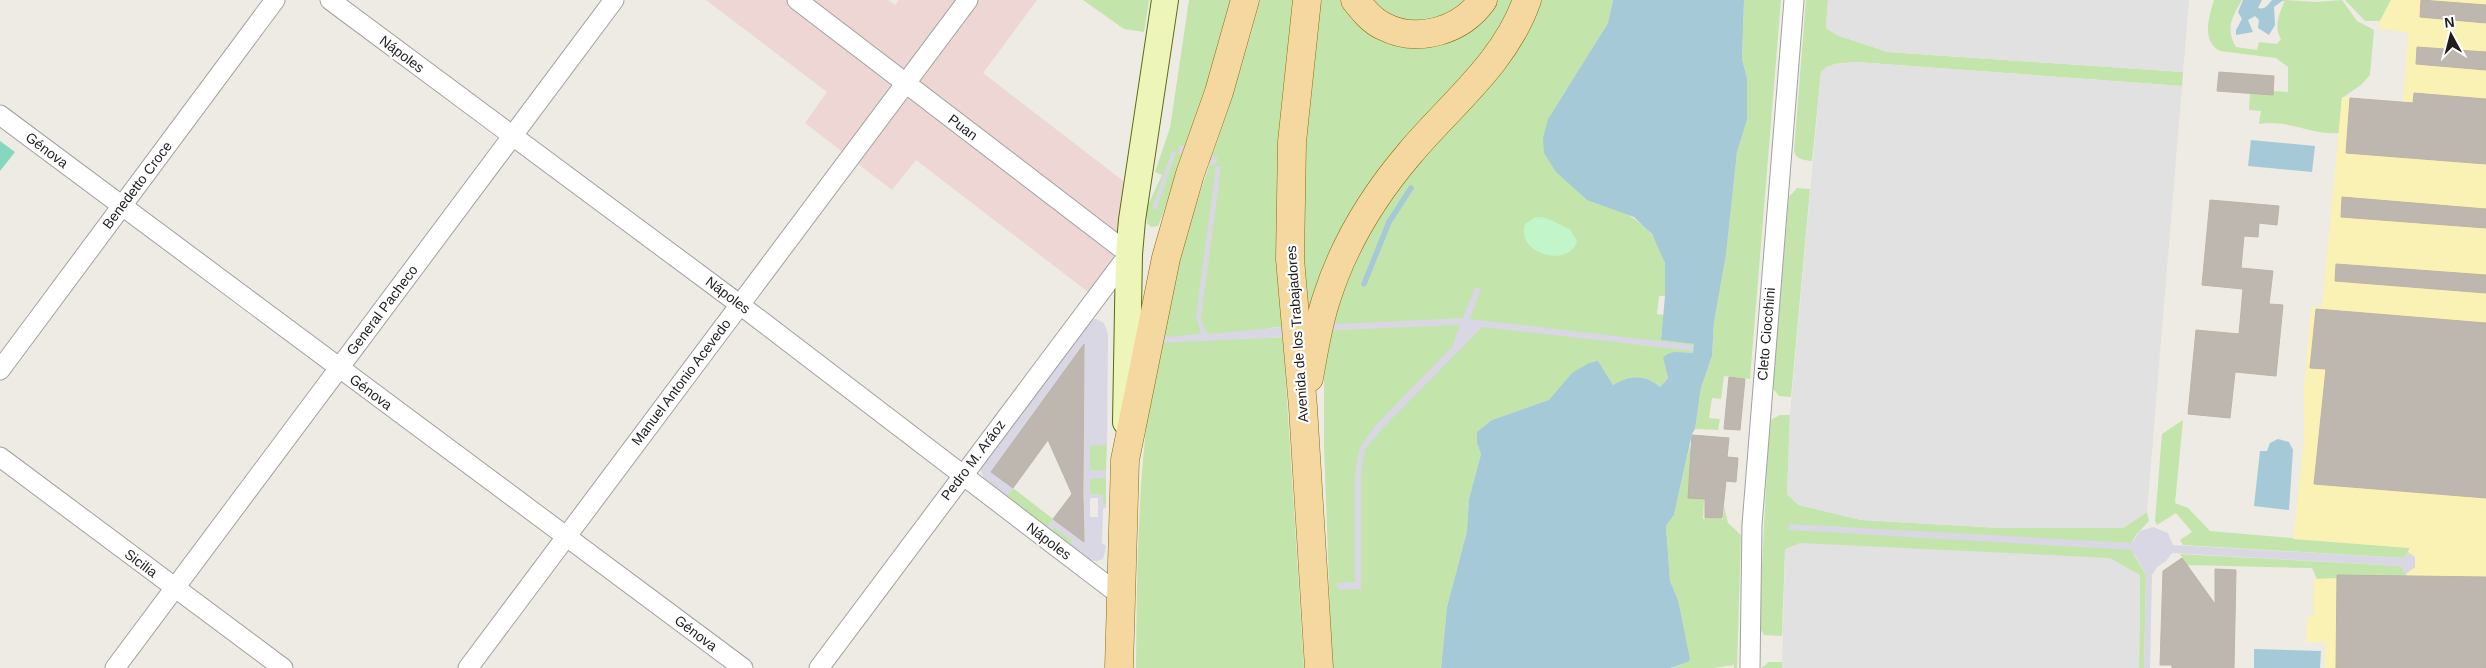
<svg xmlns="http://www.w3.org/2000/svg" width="2486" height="668" font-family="Arial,sans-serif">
	<rect width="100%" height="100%" fill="#edebe3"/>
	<path fill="#edd6d3" d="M706,0H888L895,5L899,0H1037L983,73L1135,190L1129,254L1096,298L916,160L892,190L805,123L827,92Z"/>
	<g fill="#c3e5ab">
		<path d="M1083,0H1149L1144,32L1124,29Z"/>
		<path d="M1189,0H1232L1212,73L1162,216L1158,226L1151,227L1147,223V207L1162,175L1155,172L1170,128Z"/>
		<path d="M1260,0H1295L1282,327L1269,328V338L1283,337L1304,668H1136C1137,545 1138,428 1167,307C1192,203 1234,104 1260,0Z"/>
		<path d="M1320,0H1344L1379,35L1494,0H1518L1309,310L1305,308L1302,217L1307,122Z"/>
		<path d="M1364,0H1473L1459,13L1404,26Z"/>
		<path d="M1535,0H1613L1608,23L1548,119L1622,212C1643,221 1662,241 1665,264C1667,275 1665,286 1665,296H1659L1657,314L1664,315L1661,340L1695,344L1693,353C1682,353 1671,350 1663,359L1668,378L1660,387C1646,374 1629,375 1613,385L1601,366L1572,373L1550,400L1492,420L1477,443L1481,454L1469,499L1467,531L1447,607L1441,668H1332L1324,445V359L1330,324L1369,225Z"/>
		<path d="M1744,0H1781L1750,379L1724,376L1721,399L1712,398L1709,418L1720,419L1718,430L1695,429L1701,388L1712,356L1714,322L1726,255L1737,152L1747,120V78L1742,59Z"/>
		<path d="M1806,0H1828L1826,28L1837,35L1888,52L2183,72L2182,86L1856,62L1835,64L1821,72L1812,161C1805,160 1796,160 1794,151Z"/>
		<path d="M2214,0H2242C2232,17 2225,29 2236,47L2257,50L2259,42L2277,44L2281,39C2273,26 2280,13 2285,0L2316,2L2342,0L2357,21L2374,30L2370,75L2361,85L2342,98L2339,133C2310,135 2289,119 2259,124L2261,111L2249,110L2250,93L2273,91L2288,92V67L2276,58L2220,51C2201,41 2209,17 2214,0Z"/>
		<path d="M2345,0H2391L2380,21H2365Z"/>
		<path d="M1797,188L1810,189L1791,397L1779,396L1772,387L1789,197Z"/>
		<path d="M1780,415H1790L1787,494L1799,505L1861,520L2001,528H2123L2147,512L2149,521L2136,535L2132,542L2134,555L2146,575L2144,668H2139L2140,575L2132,571L1785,549L1782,636L1764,635L1759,627L1769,428L1772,419Z"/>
		<path d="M2183,420L2175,503L2188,508L2210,531L2410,548L2404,558L2183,545L2180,540L2192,532L2176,513L2157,525L2155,521L2162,434Z"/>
		<path d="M1090,445H1107L1106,470H1090Z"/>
		<path d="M1690,445L1704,499L1703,519H1723L1724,506L1728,523L1741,535L1737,668H1734V665L1713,668H1670L1688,662L1678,600L1670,581L1666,526L1674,515Z"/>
		<path d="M1090,478H1106V504H1103V495L1090,494Z"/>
		<path d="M1013,488L1053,519L1047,528L1006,497Z"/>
		<path d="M1054,527L1073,541L1070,545L1051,531Z"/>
		<path d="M2180,554L2401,566L2408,576L2317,579L2312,568L2187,565Z"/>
		<path d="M1769,662H1782V668H1761Z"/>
	</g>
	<path fill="#faf2b4" d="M2391,0H2486V668H2325V642H2306L2307,617L2313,616L2314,579L2407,576L2406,574L2415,567V557L2408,552L2410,548L2293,539L2304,442V390L2311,307H2322L2342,97L2403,102L2408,32L2379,29L2380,21Z"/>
	<path fill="#c2f5ca" d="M1536,217C1548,216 1558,225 1570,229L1577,241C1570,269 1515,254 1525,224Z"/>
	<path fill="#85d8bf" d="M0,141L15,152L0,171Z"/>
	<g fill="#e1e1e1">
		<path d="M1828,0H2189L2183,72L1888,52L1837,35L1826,28Z"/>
		<path d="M1856,62L2182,86L2147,512L2123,528H2001L1861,520L1798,505L1787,494L1790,415L1821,72L1826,67L1835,64Z"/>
		<path d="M1800,543L2110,558L2140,575L2139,668H1782L1785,549Z"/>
	</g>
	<g fill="#d8d7e3" fill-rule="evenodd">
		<path d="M1180,145L1218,158L1215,166L1178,153Z"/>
		<path d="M1172,151L1176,152L1156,210L1152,208Z"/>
		<path d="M1216,166L1221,167L1201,317L1202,324L1208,334L1336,322L1338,324L1463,318L1475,287L1481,289L1470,319L1693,345V351L1482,327L1380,431L1365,450L1361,473V589L1338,590L1337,583L1355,582V473L1360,448L1375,426L1452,347L1460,325L1338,330L1269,338L1160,343L1161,337L1201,334L1196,316Z"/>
		<path d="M1096,319L1104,323L1108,334L1107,445L1090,446V470H1106V478L1090,479V494L1103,495V504H1106V508L1103,509L1102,544L1106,545L1105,552L1103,559L1097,561L1089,560L1070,545L1073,541L1054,527L1051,531L1047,528L1053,519L1077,537L1084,534V345L991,472L1013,488L1006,497L985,481L980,469L1090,320ZM1090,498H1098V517H1090Z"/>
		<path d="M1789,524L2132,543L2140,531L2153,527L2168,533L2173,545L2404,558L2408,552L2415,557V567L2406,574L2401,566L2172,553L2166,561L2157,567L2152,575L2150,668H2144L2146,575L2132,550L1789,530Z"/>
	</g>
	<g fill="#a6c9d8">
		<path d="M1613,0H1744L1742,59L1747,78V120L1737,152L1726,255L1714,322L1712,356L1701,388L1695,429L1692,434L1674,515L1666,526L1670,581L1678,600L1690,659L1688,662L1670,668H1441L1447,607L1467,531L1469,499L1481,454L1477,443V432L1492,420L1549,400L1572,373L1589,363L1598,361L1613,385C1630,375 1645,374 1660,387L1668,378L1663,358C1671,349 1682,353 1693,353L1694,344L1661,340L1665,296V263L1652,234L1634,217L1587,200L1556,172L1544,153L1543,138L1548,119L1608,23Z"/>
		<path d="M2243,0H2262L2258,8C2265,10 2268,5 2272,0H2286L2282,1L2274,7L2275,25L2269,35L2258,28L2259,20L2255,16L2248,20L2253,32L2236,35V30L2242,19L2238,12Z"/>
		<path d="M2251,140L2315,146L2312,172L2248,166Z"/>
		<path d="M2278,439L2289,442L2293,450L2289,510L2254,506L2260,451H2267L2270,443Z"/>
		<path d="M2254,649L2321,651L2320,668H2254Z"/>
	</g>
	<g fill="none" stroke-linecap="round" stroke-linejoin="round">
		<path stroke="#a6c9d8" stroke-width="5.5" d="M1364,284L1389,222L1411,188"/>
	</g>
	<g fill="#bdb7b0" stroke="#beb3a6">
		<path d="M2421,0L2486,5V23L2420,17Z"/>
		<path d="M2417,47L2486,52V70L2416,64Z"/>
		<path d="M2219,72L2274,76L2273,95L2217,91Z"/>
		<path d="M2414,93L2486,99V164L2346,153L2350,98L2413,103Z"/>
		<path d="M2342,197L2486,209V228L2341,217Z"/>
		<path d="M2210,200L2279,206L2277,225L2259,223L2258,237L2244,236L2241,268L2273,271L2269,304L2283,305L2276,376L2235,372L2230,418L2188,414L2196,330L2239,334L2243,289L2202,285Z"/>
		<path d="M2336,264L2486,275V293L2335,281Z"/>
		<path d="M2316,309L2486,323V498L2314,484L2326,369L2310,368Z"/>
		<path d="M1084,344L1083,494L1084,542L1053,519L1072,494L1048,440L1013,488L991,472Z"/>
		<path d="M1729,377L1745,379L1740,430L1724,429Z"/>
		<path d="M1692,435L1729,438L1727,457L1738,458L1736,482L1726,481L1722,518H1705V499L1688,498Z"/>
		<path d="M2182,558L2215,604V569L2236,570L2234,668H2172V665H2160L2163,571Z"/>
		<path d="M2337,575L2486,577V668H2336Z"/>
	</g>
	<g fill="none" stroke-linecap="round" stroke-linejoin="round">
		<g stroke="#a1a1a1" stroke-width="21">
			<g id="street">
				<path d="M330,0L739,304L1121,596"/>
				<path d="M797,0L1129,254L819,668"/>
				<path d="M0,115L743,668"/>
				<path d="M0,370L275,0"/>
				<path d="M0,457L283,668"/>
				<path d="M115,668L614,0"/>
				<path d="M468,668L968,0"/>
				<path d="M1750,668L1752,525L1794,0"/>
			</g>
		</g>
		<g stroke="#596b0c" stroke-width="28">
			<path id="secondary" d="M1126,422L1129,254L1132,220L1165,0"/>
		</g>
		<g stroke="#8c6c09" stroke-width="29">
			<g id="primary">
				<path d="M1307,0L1292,142L1290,259L1303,407L1319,668"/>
				<path d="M1355,0C1363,10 1372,21 1383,26C1417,44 1461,31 1483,0"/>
				<path d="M1309,378C1314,351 1318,323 1327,297C1344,244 1374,195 1410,153C1451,104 1505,63 1527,0"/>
				<path d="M1119,668L1125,460L1166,258L1190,174L1219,92L1245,0"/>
			</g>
		</g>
		<use href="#street" stroke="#fff" stroke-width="19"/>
		<use href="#secondary" stroke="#edf5b9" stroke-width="26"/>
		<use href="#primary" stroke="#f5d8a0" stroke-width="28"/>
	</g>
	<g text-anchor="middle" stroke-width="4.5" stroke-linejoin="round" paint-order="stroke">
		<g font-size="14" fill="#1d1d1d" stroke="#fff">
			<text transform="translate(402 54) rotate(37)" y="5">Nápoles</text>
			<text transform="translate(963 127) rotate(37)" y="5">Puan</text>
			<text transform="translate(47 150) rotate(37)" y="5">Génova</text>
			<text transform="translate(137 185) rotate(-53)" y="5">Benedetto Croce</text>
			<text transform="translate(728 295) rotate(37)" y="5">Nápoles</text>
			<text transform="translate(382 310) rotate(-53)" y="5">General Pacheco</text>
			<text transform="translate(1297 334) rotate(-94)" y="5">Avenida de los Trabajadores</text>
			<text transform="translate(1766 334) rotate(-85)" y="5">Cleto Ciocchini</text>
			<text transform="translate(681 382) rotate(-53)" y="5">Manuel Antonio Acevedo</text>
			<text transform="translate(371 392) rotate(37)" y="5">Génova</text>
			<text transform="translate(973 460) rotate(-53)" y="5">Pedro M. Aráoz</text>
			<text transform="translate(1049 541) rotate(37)" y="5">Nápoles</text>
			<text transform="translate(141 563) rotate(37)" y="5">Sicilia</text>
			<text transform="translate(696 633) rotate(37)" y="5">Génova</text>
		</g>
	</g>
	<g transform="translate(2451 35) rotate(353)" stroke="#ffffff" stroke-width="4" paint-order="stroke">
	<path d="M0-4L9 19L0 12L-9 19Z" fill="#1d1d1d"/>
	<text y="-8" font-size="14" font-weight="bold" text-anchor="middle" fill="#1d1d1d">N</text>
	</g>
</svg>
